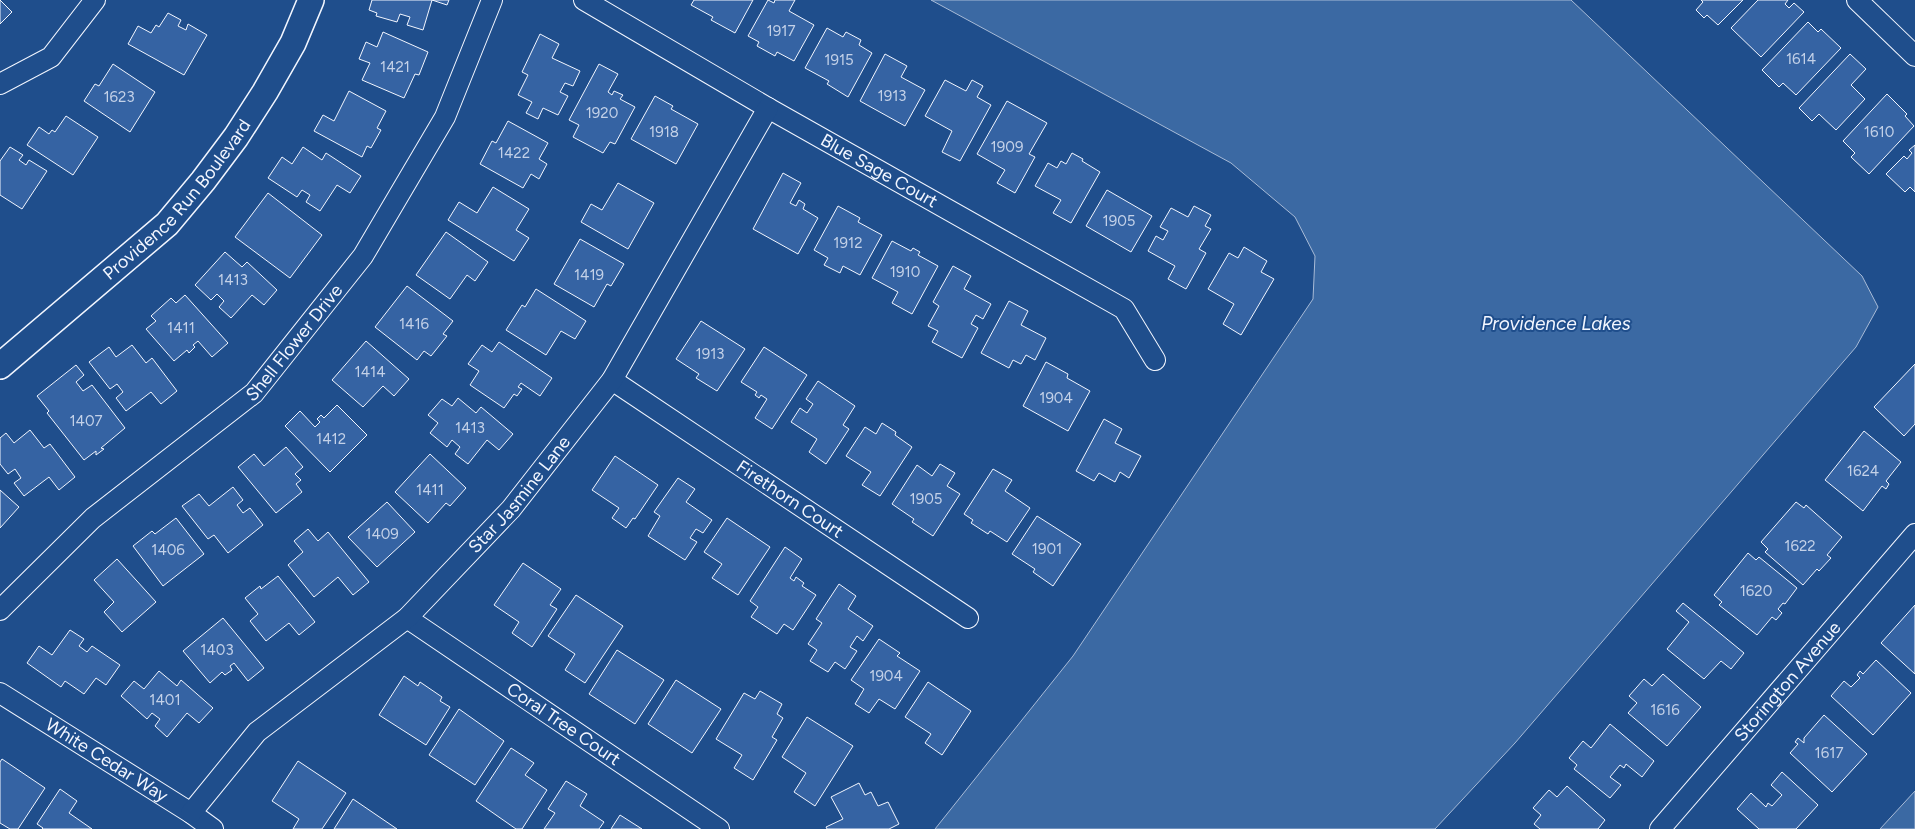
<svg xmlns="http://www.w3.org/2000/svg" width="1915" height="829" font-family="Figtree,sans-serif">
	<rect width="100%" height="100%" fill="#1f4e8c"/>
	<g fill="#3b69a3" stroke="#a8bbd7">
		<path d="M931,0H1571L1862,276L1878,307L1856,347L1515,743L1435,829H935L1073,656L1313,299L1315,256L1295,217L1231,163Z"/>
		<path d="M1915,791V829H1880Z"/>
	</g>
	<g fill="#3563a3" stroke="#f2f6ff">
		<path d="M0,0L12,12L0,24Z"/>
		<path d="M372,0H449L447,5L432,0L423,30L407,25L410,17L400,14L397,22L376,16L377,13L369,10Z"/>
		<path d="M694,0H753L735,33L711,20L713,17L691,5Z"/>
		<path d="M768,0L774,3L775,0H795L789,11L814,25L794,61L777,52L775,56L757,46L759,42L748,36Z"/>
		<path d="M1701,0H1743L1718,25L1707,15L1704,18L1696,10L1703,2Z"/>
		<path d="M1758,0H1788L1785,4L1789,8L1794,3L1804,12L1761,57L1731,28Z"/>
		<path d="M168,13L181,20L178,26L186,30L188,24L207,35L184,75L128,44L138,26L151,33L156,25L159,27Z"/>
		<path d="M1808,22L1818,32L1821,29L1841,48L1796,95L1783,83L1779,87L1762,70Z"/>
		<path d="M827,28L843,37L846,32L861,40L859,45L872,53L848,97L827,84L829,81L805,68Z"/>
		<path d="M383,32L428,52L419,75L415,74L404,98L362,80L370,63L359,59L366,42L377,47Z"/>
		<path d="M540,34L559,44L552,58L580,71L573,86L565,83L560,92L568,96L558,115L543,108L538,119L526,113L532,102L518,95L528,75L522,72Z"/>
		<path d="M885,54L907,66L901,77L925,90L905,126L860,101Z"/>
		<path d="M1850,54L1866,69L1851,85L1865,99L1836,130L1819,114L1812,121L1799,108Z"/>
		<path d="M113,64L155,92L130,132L84,101L95,84L99,86Z"/>
		<path d="M599,64L618,74L608,92L612,95L614,91L623,95L620,99L635,107L615,144L610,142L603,153L573,137L579,125L569,120Z"/>
		<path d="M945,80L966,91L972,80L983,86L977,97L991,105L960,161L942,152L952,131L925,116Z"/>
		<path d="M349,91L386,111L377,128L381,130L371,148L367,146L362,157L314,131L323,115L334,121Z"/>
		<path d="M1887,94L1907,114L1905,116L1914,126L1869,174L1851,157L1855,153L1843,141Z"/>
		<path d="M655,96L673,106L671,109L698,124L676,164L631,139Z"/>
		<path d="M1007,101L1047,123L1029,154L1035,157L1015,193L997,183L1005,170L977,154Z"/>
		<path d="M66,116L98,137L73,175L27,145L39,127L49,134L52,130L55,132Z"/>
		<path d="M508,121L548,143L539,159L547,164L539,179L531,174L523,188L480,164L492,141L496,143Z"/>
		<path d="M1915,145V192L1910,187L1905,192L1886,174L1904,156L1907,159L1912,153L1909,150Z"/>
		<path d="M10,147L23,155L19,160L26,165L29,160L47,171L22,209L0,195V161Z"/>
		<path d="M303,147L322,160L326,153L361,176L350,193L337,185L320,211L306,202L310,195L302,190L297,197L268,178L282,157L292,164Z"/>
		<path d="M1072,153L1083,159L1082,161L1100,172L1071,223L1053,213L1061,200L1035,186L1048,163L1057,168L1061,161L1066,164Z"/>
		<path d="M783,173L801,183L790,203L796,206L799,200L805,204L803,209L818,218L798,254L753,229Z"/>
		<path d="M618,183L654,203L628,249L581,222L591,204L602,210Z"/>
		<path d="M493,187L529,209L516,230L529,238L514,261L448,220L459,202L477,213Z"/>
		<path d="M1107,190L1152,216L1131,252L1086,226Z"/>
		<path d="M268,193L322,235L290,278L235,237Z"/>
		<path d="M838,206L860,218L858,222L882,235L860,275L843,266L840,273L824,265L828,258L814,250Z"/>
		<path d="M1194,206L1211,215L1205,226L1211,229L1199,249L1206,253L1186,289L1168,279L1175,266L1148,251L1156,236L1163,240L1168,231L1160,227L1171,208L1188,217Z"/>
		<path d="M446,232L488,262L475,281L467,275L450,299L416,275Z"/>
		<path d="M580,239L624,264L611,286L607,284L594,307L554,284Z"/>
		<path d="M892,241L911,251L913,248L920,252L918,255L938,266L912,314L892,303L898,292L872,278Z"/>
		<path d="M1244,247L1267,261L1261,272L1274,279L1241,335L1223,324L1234,304L1208,289L1229,253L1238,258Z"/>
		<path d="M225,252L242,267L247,262L277,290L264,305L252,295L231,318L219,307L224,301L217,294L211,300L195,285Z"/>
		<path d="M953,266L971,276L964,289L991,304L983,319L976,315L971,324L978,328L962,358L932,342L938,331L928,326L939,306L933,302Z"/>
		<path d="M407,286L453,321L443,334L447,336L431,356L424,351L417,360L375,327Z"/>
		<path d="M536,289L586,321L575,339L561,331L546,355L506,330L522,305L525,307Z"/>
		<path d="M185,295L228,343L212,357L198,341L193,345L195,347L189,353L187,350L174,361L146,329L156,321L151,316L171,298L176,303Z"/>
		<path d="M1009,301L1028,311L1021,325L1046,338L1035,360L1026,355L1021,364L1013,360L1009,368L981,353Z"/>
		<path d="M701,321L745,349L717,391L696,378L699,374L676,359Z"/>
		<path d="M366,341L409,379L394,396L383,386L363,407L332,380Z"/>
		<path d="M499,342L552,378L540,396L521,383L518,387L522,389L517,396L514,394L504,408L470,385L479,371L468,364L482,345L492,352Z"/>
		<path d="M132,345L146,363L152,358L177,391L161,404L151,392L126,411L116,398L123,392L117,384L110,389L89,362L109,347L116,357Z"/>
		<path d="M764,347L807,375L772,429L755,418L767,399L761,395L759,398L755,395L757,392L741,382Z"/>
		<path d="M1046,362L1068,374L1067,378L1090,391L1068,431L1023,406Z"/>
		<path d="M1915,364V424L1904,436L1874,407Z"/>
		<path d="M76,365L84,375L76,382L83,391L92,385L125,428L101,448L104,449L96,455V451L84,460L47,413L49,411L37,396Z"/>
		<path d="M818,381L855,406L843,425L849,429L826,464L809,452L817,439L791,422L800,408L807,413L813,404L806,399Z"/>
		<path d="M458,398L476,413L481,407L513,434L499,450L487,440L468,464L455,454L460,447L452,440L447,447L430,433L438,423L428,415L442,399L452,406Z"/>
		<path d="M337,405L367,435L330,472L285,426L300,411L315,427L320,422L317,419L321,415L324,418Z"/>
		<path d="M1104,419L1122,429L1115,443L1141,456L1129,478L1120,472L1115,482L1099,473L1094,481L1076,471Z"/>
		<path d="M882,423L896,432L895,435L912,447L880,496L862,485L871,472L846,456L865,427L876,434Z"/>
		<path d="M30,430L44,448L50,444L75,477L59,490L49,477L24,496L14,483L21,478L15,469L8,474L0,464V438L6,433L14,443Z"/>
		<path d="M1864,431L1901,462L1886,481L1889,484L1886,489L1882,486L1863,511L1825,480Z"/>
		<path d="M286,447L303,467L295,474L301,480L296,484L302,492L276,513L238,467L254,454L264,466Z"/>
		<path d="M430,454L466,488L450,506L446,503L428,523L395,492Z"/>
		<path d="M615,456L658,485L635,519L633,518L626,528L612,518L619,508L592,490Z"/>
		<path d="M940,464L955,473L947,486L960,494L933,536L912,522L914,519L892,504L917,465L932,476Z"/>
		<path d="M993,469L1012,480L1005,491L1030,508L1007,542L990,531L988,534L971,523L973,520L964,514Z"/>
		<path d="M678,478L695,489L686,502L712,520L703,533L696,529L690,538L697,542L685,560L648,536L660,516L654,512Z"/>
		<path d="M233,487L243,500L237,505L243,513L250,508L263,525L228,553L214,535L208,539L182,506L199,494L209,506Z"/>
		<path d="M0,490L19,507L0,528Z"/>
		<path d="M387,502L415,532L377,567L348,537Z"/>
		<path d="M1796,502L1804,508L1806,505L1842,537L1827,555L1831,558L1819,571L1817,569L1803,585L1765,552L1768,549L1761,542Z"/>
		<path d="M1037,516L1081,544L1053,586L1033,572L1035,569L1012,554Z"/>
		<path d="M176,518L204,554L163,586L133,546L152,531L155,534Z"/>
		<path d="M727,518L770,547L738,595L712,578L722,564L704,552Z"/>
		<path d="M308,529L318,541L328,532L369,582L353,595L338,577L314,597L288,565L303,552L294,541Z"/>
		<path d="M785,547L802,559L790,578L794,581L796,577L804,583L802,586L816,595L793,630L784,624L777,634L751,617L758,607L750,601Z"/>
		<path d="M1748,553L1756,560L1759,557L1797,588L1785,604L1783,603L1778,609L1782,613L1776,620L1772,617L1757,635L1719,605L1722,602L1714,595Z"/>
		<path d="M117,559L156,602L122,632L104,612L114,602L94,580Z"/>
		<path d="M523,563L561,589L550,605L557,609L532,647L512,633L519,622L494,605Z"/>
		<path d="M278,576L315,622L299,635L289,623L266,641L250,621L258,614L245,598L260,586L261,589Z"/>
		<path d="M839,584L856,596L848,609L873,626L863,641L857,636L850,647L857,651L845,669L835,662L828,672L810,661L817,650L808,644L822,623L816,619Z"/>
		<path d="M576,595L623,626L585,683L565,670L575,654L548,636Z"/>
		<path d="M1683,603L1744,653L1731,669L1721,661L1704,679L1667,649L1689,622L1676,611Z"/>
		<path d="M1915,605V674L1881,643Z"/>
		<path d="M223,618L264,668L248,681L234,663L230,666L232,670L225,675L222,672L210,683L183,651Z"/>
		<path d="M70,630L84,639L79,646L87,652L92,646L120,665L106,685L96,678L84,694L65,681L61,687L27,663L39,646L52,655Z"/>
		<path d="M879,639L900,653L897,656L920,671L895,709L879,699L869,713L855,704L864,689L851,680Z"/>
		<path d="M617,650L664,680L635,724L589,694Z"/>
		<path d="M1876,660L1911,693L1873,735L1831,696L1844,681L1851,687L1860,678L1857,675L1860,671L1863,674Z"/>
		<path d="M159,671L177,686L181,680L213,708L199,723L187,713L167,737L155,726L160,719L152,713L147,719L121,696L134,681L144,689Z"/>
		<path d="M1663,674L1701,707L1667,746L1628,713L1637,703L1629,696L1644,679L1652,686Z"/>
		<path d="M404,676L418,686L420,682L442,697L440,701L450,707L426,745L379,715Z"/>
		<path d="M676,680L721,709L692,753L648,724Z"/>
		<path d="M928,682L971,711L942,755L925,743L931,734L905,717Z"/>
		<path d="M760,691L782,704L777,714L783,718L772,737L777,740L753,780L734,768L742,755L716,739L744,693L755,699Z"/>
		<path d="M459,709L504,741L475,785L429,755Z"/>
		<path d="M1824,715L1867,754L1832,792L1790,753L1798,744L1795,742L1798,738L1804,743V738Z"/>
		<path d="M807,717L853,746L815,806L794,792L806,773L782,757Z"/>
		<path d="M1610,724L1654,761L1642,777L1626,764L1624,768L1620,765L1610,777L1621,785L1610,798L1574,769L1577,765L1569,758L1583,741L1591,748Z"/>
		<path d="M511,748L534,763L525,775L547,790L522,829H516L476,801Z"/>
		<path d="M2,759L45,788L18,829H10L0,823V762Z"/>
		<path d="M298,761L346,793L322,829H293L299,819L272,801Z"/>
		<path d="M1782,772L1818,805L1796,829H1759L1737,809L1751,793L1766,807L1768,803L1772,806L1782,795L1771,785Z"/>
		<path d="M566,781L587,794L580,806L604,822L599,829H544L555,813L548,809Z"/>
		<path d="M859,783L865,795L871,792L878,806L888,802L899,824L889,829H827L826,827L843,819L831,797Z"/>
		<path d="M1567,786L1605,820L1598,829H1540L1534,824L1541,815L1533,808L1549,790L1557,797Z"/>
		<path d="M60,789L77,801L69,813L92,829H42L43,828L37,824Z"/>
		<path d="M353,799L397,829H334Z"/>
		<path d="M620,815L642,829H611Z"/>
	</g>
	<g fill="none" stroke-linecap="round" stroke-linejoin="round">
		<g stroke="#f2f6ff" stroke-width="22">
			<g id="minor">
				<path id="s1" d="M584,0L768,108L1124,309L1155,360"/>
				<path d="M1857,0L1915,56"/>
				<path d="M0,84L51,57L95,0"/>
				<path id="s2" d="M612,380L968,618"/>
				<path id="s3" d="M0,610L93,518L254,393L363,256L445,117L492,0"/>
				<path id="s4" d="M407,618L719,829"/>
				<path id="s5" d="M0,693L191,813L213,829"/>
				<path id="s6" d="M191,813L257,732L407,618L511,509L612,380L768,108"/>
				<path id="s7" d="M1660,829L1915,534"/>
			</g>
		</g>
		<g stroke="#f2f6ff" stroke-width="28">
			<g id="tertiary">
				<path id="s8" d="M0,366L167,224L203,181L236,137L265,92L293,43L311,0"/>
			</g>
		</g>
		<use href="#minor" stroke="#1f4e8c" stroke-width="20"/>
		<use href="#tertiary" stroke="#1f4e8c" stroke-width="25"/>
	</g>
	<g text-anchor="middle" stroke-width="4" stroke-linejoin="round" paint-order="stroke">
		<g font-size="15" fill="#c3d1e8">
			<text x="781" y="36">1917</text>
			<text x="1801" y="64">1614</text>
			<text x="839" y="65">1915</text>
			<text x="395" y="72">1421</text>
			<text x="892" y="101">1913</text>
			<text x="119" y="102">1623</text>
			<text x="602" y="118">1920</text>
			<text x="664" y="137">1918</text>
			<text x="1879" y="137">1610</text>
			<text x="1007" y="152">1909</text>
			<text x="514" y="158">1422</text>
			<text x="1119" y="226">1905</text>
			<text x="848" y="248">1912</text>
			<text x="905" y="277">1910</text>
			<text x="589" y="280">1419</text>
			<text x="233" y="285">1413</text>
			<text x="414" y="329">1416</text>
			<text x="181" y="333">1411</text>
			<text x="710" y="359">1913</text>
			<text x="370" y="377">1414</text>
			<text x="1056" y="403">1904</text>
			<text x="86" y="426">1407</text>
			<text x="470" y="433">1413</text>
			<text x="331" y="444">1412</text>
			<text x="1863" y="476">1624</text>
			<text x="430" y="495">1411</text>
			<text x="926" y="504">1905</text>
			<text x="382" y="539">1409</text>
			<text x="1800" y="551">1622</text>
			<text x="1047" y="554">1901</text>
			<text x="168" y="555">1406</text>
			<text x="1756" y="596">1620</text>
			<text x="217" y="655">1403</text>
			<text x="886" y="681">1904</text>
			<text x="165" y="705">1401</text>
			<text x="1665" y="715">1616</text>
			<text x="1829" y="758">1617</text>
		</g>
		<g font-size="18" fill="#f2f6ff" stroke="#1f4e8c">
			<text dy="6" stroke="none"><textPath href="#s1" startOffset="341">Blue Sage Court</textPath></text>
			<text dy="6" stroke="none"><textPath href="#s8" startOffset="244">Providence Run Boulevard</textPath></text>
			<text dy="6" stroke="none"><textPath href="#s3" startOffset="399">Shell Flower Drive</textPath></text>
			<text dy="6" stroke="none"><textPath href="#s6" startOffset="460">Star Jasmine Lane</textPath></text>
			<text dy="6" stroke="none"><textPath href="#s2" startOffset="214">Firethorn Court</textPath></text>
			<text dy="6" stroke="none"><textPath href="#s7" startOffset="195">Storington Avenue</textPath></text>
			<text dy="6" stroke="none"><textPath href="#s4" startOffset="189">Coral Tree Court</textPath></text>
			<text dy="6" stroke="none"><textPath href="#s5" startOffset="126">White Cedar Way</textPath></text>
		</g>
		<g font-size="19" font-style="italic" fill="#f2f6ff" stroke="#1f4e8c">
			<text x="1556" y="330">Providence Lakes</text>
		</g>
	</g>
</svg>
